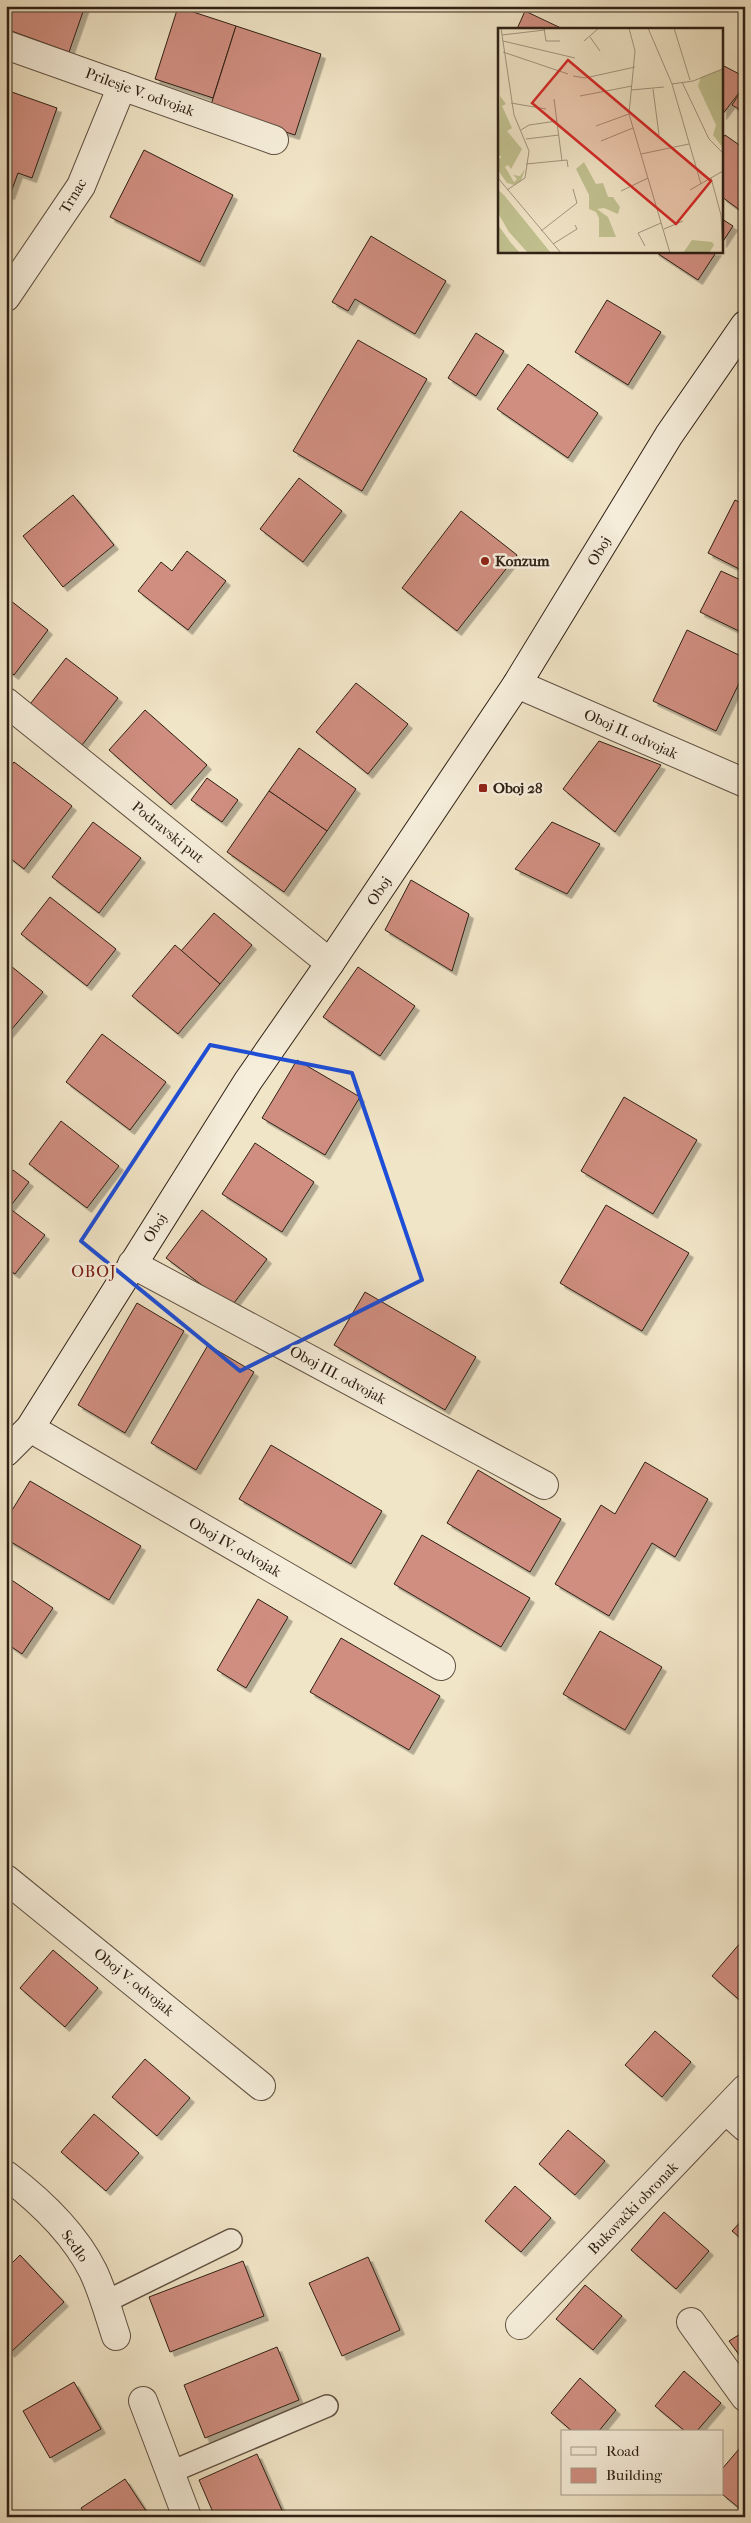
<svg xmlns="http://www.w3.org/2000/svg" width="751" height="2523" font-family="'IM FELL French Canon',serif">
	<defs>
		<filter id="shadow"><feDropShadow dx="4.5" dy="4.5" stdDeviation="0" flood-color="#0004"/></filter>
	</defs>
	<rect width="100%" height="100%" fill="#f1e5c7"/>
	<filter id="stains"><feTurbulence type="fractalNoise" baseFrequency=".004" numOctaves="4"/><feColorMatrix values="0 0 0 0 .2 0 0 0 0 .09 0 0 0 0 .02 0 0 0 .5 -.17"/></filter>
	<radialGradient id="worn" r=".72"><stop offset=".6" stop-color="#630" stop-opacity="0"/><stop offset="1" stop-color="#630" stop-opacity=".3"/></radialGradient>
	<g fill="#d08e80" stroke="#2f2015" filter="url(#shadow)">
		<path d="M6,6H85L69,52L6,29Z"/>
		<path d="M178,7L236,26L213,98L155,79Z"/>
		<path d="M525,11L563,29H517Z"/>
		<path d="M236,26L321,54L295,135L210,108Z"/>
		<path d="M722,65L745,77V85L722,115Z"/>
		<path d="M745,85V113L732,105Z"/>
		<path d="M6,90L57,108L32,178L18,173L10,195L6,194Z"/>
		<path d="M725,135L745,149V214L722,197V139Z"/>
		<path d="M144,150L233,195L200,262L110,217Z"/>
		<path d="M722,219L733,226L722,243Z"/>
		<path d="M371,236L446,281L415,334L355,299L348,311L332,302Z"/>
		<path d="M654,251H717L698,280Z"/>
		<path d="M607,300L661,332L628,385L575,352Z"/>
		<path d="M476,333L504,351L476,396L448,378Z"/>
		<path d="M358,340L427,379L362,491L293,451Z"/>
		<path d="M528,364L598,413L568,458L497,409Z"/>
		<path d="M299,478L342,511L303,562L260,529Z"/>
		<path d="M73,495L114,545L63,587L23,536Z"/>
		<path d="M735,500L745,505V572L708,553Z"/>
		<path d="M461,511L517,555L457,631L402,588Z"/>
		<path d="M187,551L226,581L188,630L138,591L161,562L172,571Z"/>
		<path d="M721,571L745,582V634L700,612Z"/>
		<path d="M6,597L48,630L14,675L6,669Z"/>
		<path d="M687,630L745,658V671L716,731L653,701Z"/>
		<path d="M66,658L118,698L79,749L27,708Z"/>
		<path d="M356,683L408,724L368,774L316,732Z"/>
		<path d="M145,710L207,765L171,805L109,750Z"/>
		<path d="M599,741L661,765L615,832L563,789Z"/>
		<path d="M299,748L356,789L327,831L269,791Z"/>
		<path d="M14,762L72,806L24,869L6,855V772Z"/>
		<path d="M207,778L238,800L222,822L191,800Z"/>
		<path d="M269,791L327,831L284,892L227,852Z"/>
		<path d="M93,822L141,858L99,913L52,877Z"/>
		<path d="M552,822L600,844L567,894L515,869Z"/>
		<path d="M411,880L469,914L452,971L385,930Z"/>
		<path d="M50,897L116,949L87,986L21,934Z"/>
		<path d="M214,913L252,945L220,984L181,951Z"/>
		<path d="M175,945L220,984L178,1034L132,996Z"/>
		<path d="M6,962L43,992L6,1036Z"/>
		<path d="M358,967L415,1006L380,1056L323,1017Z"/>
		<path d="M102,1034L166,1082L130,1130L66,1082Z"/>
		<path d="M297,1060L360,1097L325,1155L262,1118Z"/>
		<path d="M624,1097L697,1140L653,1214L581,1171Z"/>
		<path d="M61,1121L119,1166L87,1208L29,1164Z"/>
		<path d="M255,1143L314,1182L282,1232L222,1194Z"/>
		<path d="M13,1170L29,1182L9,1208L45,1235L15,1274L6,1268V1179Z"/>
		<path d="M606,1205L689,1253L642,1331L560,1283Z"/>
		<path d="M202,1210L267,1259L231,1307L166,1258Z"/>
		<path d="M365,1292L476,1357L445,1410L334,1345Z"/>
		<path d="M137,1303L184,1331L125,1433L78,1405Z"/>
		<path d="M208,1345L254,1372L196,1470L151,1443Z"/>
		<path d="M271,1445L382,1511L351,1564L239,1499Z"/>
		<path d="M645,1462L708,1499L675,1557L652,1543L609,1616L555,1584L601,1505L615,1514Z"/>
		<path d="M478,1470L561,1519L530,1572L447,1523Z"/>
		<path d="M30,1481L141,1546L109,1600L6,1539V1520Z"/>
		<path d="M422,1535L530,1598L501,1647L394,1584Z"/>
		<path d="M10,1579L53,1608L22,1654L6,1643V1584Z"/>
		<path d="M258,1599L288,1617L246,1688L217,1670Z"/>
		<path d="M600,1631L662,1667L625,1730L563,1694Z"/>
		<path d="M341,1638L440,1696L409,1750L310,1692Z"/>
		<path d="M741,1942L745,1945V2005L712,1976Z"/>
		<path d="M53,1950L98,1988L65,2027L20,1988Z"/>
		<path d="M655,2031L691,2062L662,2097L625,2065Z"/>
		<path d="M145,2059L190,2098L157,2136L112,2097Z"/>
		<path d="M94,2114L139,2153L106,2191L61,2152Z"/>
		<path d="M568,2130L605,2161L575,2195L539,2164Z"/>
		<path d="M515,2186L551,2218L521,2252L485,2221Z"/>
		<path d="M664,2212L709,2251L676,2289L631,2250Z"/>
		<path d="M745,2217V2242L732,2231Z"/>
		<path d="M20,2255L64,2302L10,2353L6,2349V2269Z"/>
		<path d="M368,2257L400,2330L342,2356L309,2283Z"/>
		<path d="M243,2261L264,2316L170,2352L149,2297Z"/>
		<path d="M585,2285L622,2316L593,2350L556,2319Z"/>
		<path d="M745,2331V2363L729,2341Z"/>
		<path d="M277,2347L299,2400L205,2438L184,2385Z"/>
		<path d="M684,2371L721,2403L696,2432H686L655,2406Z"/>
		<path d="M580,2378L616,2410L598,2432H573L551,2413Z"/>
		<path d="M74,2382L101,2429L50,2458L23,2411Z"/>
		<path d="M739,2449L745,2454V2513L722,2494V2469Z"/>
		<path d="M257,2454L285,2517H215L199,2480Z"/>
		<path d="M125,2479L150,2517H87L81,2508Z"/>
	</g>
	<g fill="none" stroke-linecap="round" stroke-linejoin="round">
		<g stroke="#605142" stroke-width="24">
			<g id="lane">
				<path d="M105,2302L231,2240"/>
				<path d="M171,2472L327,2406"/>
			</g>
		</g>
		<g stroke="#605142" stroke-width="30">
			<g id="street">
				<path d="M6,45L274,140"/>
				<path d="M6,297L81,186L122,86"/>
				<path d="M517,684L745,783"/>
				<path d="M6,702L330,963"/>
				<path d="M132,1264L544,1485"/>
				<path d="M30,1428L441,1666"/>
				<path d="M6,1879L261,2086"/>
				<path d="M726,2110L745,2127"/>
				<path d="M6,2175C39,2200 74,2233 93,2271C103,2292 109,2315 116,2336"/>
				<path d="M691,2322L745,2397"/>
				<path d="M520,2325L745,2089"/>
				<path d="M143,2401L187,2517"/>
			</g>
		</g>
		<g stroke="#2f2015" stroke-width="30">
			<path id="secondary" d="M6,1452L30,1428L248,1081L330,963L517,684L669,435L745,325"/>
		</g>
		<use href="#lane" stroke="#f6eedb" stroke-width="21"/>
		<use href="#street" stroke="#f6eedb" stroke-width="28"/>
		<use href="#secondary" stroke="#f6eedb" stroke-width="28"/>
	</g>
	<path fill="none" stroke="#1d4ed8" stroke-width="4" stroke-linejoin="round" d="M210,1045L352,1073L422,1280L240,1371L81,1241Z"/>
	<g fill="#8f2418" stroke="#f6eedb" stroke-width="2">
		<circle cx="485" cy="561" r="5"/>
		<rect x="478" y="783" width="10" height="10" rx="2.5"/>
	</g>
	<g text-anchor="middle" stroke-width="5" stroke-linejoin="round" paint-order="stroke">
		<g font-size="15" fill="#2f2015" stroke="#f6eedb">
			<text transform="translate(140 92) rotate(20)" y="5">Prilesje V. odvojak</text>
			<text transform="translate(73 196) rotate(-59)" y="5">Trnac</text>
			<text transform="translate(599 551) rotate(-59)" y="5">Oboj</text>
			<text transform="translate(631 734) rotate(24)" y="5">Oboj II. odvojak</text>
			<text transform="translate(168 832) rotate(39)" y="5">Podravski put</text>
			<text transform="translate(379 891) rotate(-56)" y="5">Oboj</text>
			<text transform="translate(155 1228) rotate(-58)" y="5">Oboj</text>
			<text transform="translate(338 1375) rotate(28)" y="5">Oboj III. odvojak</text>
			<text transform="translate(235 1547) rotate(30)" y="5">Oboj IV. odvojak</text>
			<text transform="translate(134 1982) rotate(39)" y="5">Oboj V. odvojak</text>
			<text transform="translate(633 2208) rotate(-46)" y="5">Bukovački obronak</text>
			<text transform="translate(75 2246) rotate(54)" y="5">Sedlo</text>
		</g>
		<g font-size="15" font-weight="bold" fill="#2f2015" stroke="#f6eedb" text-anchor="start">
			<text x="495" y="566">Konzum</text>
			<text x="493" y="793">Oboj 28</text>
		</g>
		<g font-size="16" letter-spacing="1" fill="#7a1f14" stroke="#f6eedb">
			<text x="94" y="1277">OBOJ</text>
		</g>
	</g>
	<g transform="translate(498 28)">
		<rect width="225" height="225" fill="#f1e5c7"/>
		<path d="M225,40V120L215,107L218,97L200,58L203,49ZM2,68L8,76L4,78L14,100L9,103L24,121L13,141L10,137L7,139L16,154L19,151L15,147L22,148L27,141L23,153L16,157L9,155L0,142V131L4,129L0,127ZM86,134L98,156L105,155L110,169H115L122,179L120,186L106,180L99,181L110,189L118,209H101V190L98,184L91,181V167L78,141ZM0,162L6,167L53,225H30L11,204L0,185ZM0,197L13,215L22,225H0ZM194,212L214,214L216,217L211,225H185Z" fill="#c2c291"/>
		<path fill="none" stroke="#a39680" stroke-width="1" d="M3,0L16,87L31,123L27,150L9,162M46,0L48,13H62M131,0L137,23L131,86L172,225M150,0L174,56L203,156M176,0L192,52M4,7L47,2M92,9L102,23M5,13L77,30M86,13L101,0M5,24L70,46M75,48L87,50L137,39M184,54L211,111L225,125M174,56L195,53L225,41M155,61L161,107M133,62L166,59M82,68L134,58M56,71L64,133M13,75L48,81M98,98L131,86M23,102L31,97L59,93M28,111L61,107M103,113L135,100M143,126L191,116M28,136L69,132L70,139M0,150L63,225M213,150L223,187L225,225M192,162L225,143M123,163L150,150M166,201L185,193M43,203L79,175L75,161M55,216L79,201L77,197M147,218L140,205L163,195"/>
		<path fill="#d62828" fill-opacity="0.15" stroke="#d62828" stroke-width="2.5" d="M70,32L213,153L178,196L34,75Z"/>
		<rect width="225" height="225" fill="none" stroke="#2f2015" stroke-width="2.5"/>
	</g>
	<rect width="751" height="2523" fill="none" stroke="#f1e5c7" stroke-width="25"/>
	<rect x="8" y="8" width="736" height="2508" fill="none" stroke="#2f2015" stroke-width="2.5"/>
	<rect x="12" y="12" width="726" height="2498" fill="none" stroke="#2f2015"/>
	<rect x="561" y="2430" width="162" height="65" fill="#f6eedb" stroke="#a69c8c"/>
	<rect x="571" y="2447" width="25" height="8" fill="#f6eedb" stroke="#a69c8c"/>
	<text x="606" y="2456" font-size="15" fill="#2f2015">Road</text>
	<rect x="571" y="2468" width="25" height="15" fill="#d08e80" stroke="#a69c8c"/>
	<text x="606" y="2480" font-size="15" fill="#2f2015">Building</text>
	<rect width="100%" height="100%" filter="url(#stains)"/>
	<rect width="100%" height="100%" fill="url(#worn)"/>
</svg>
